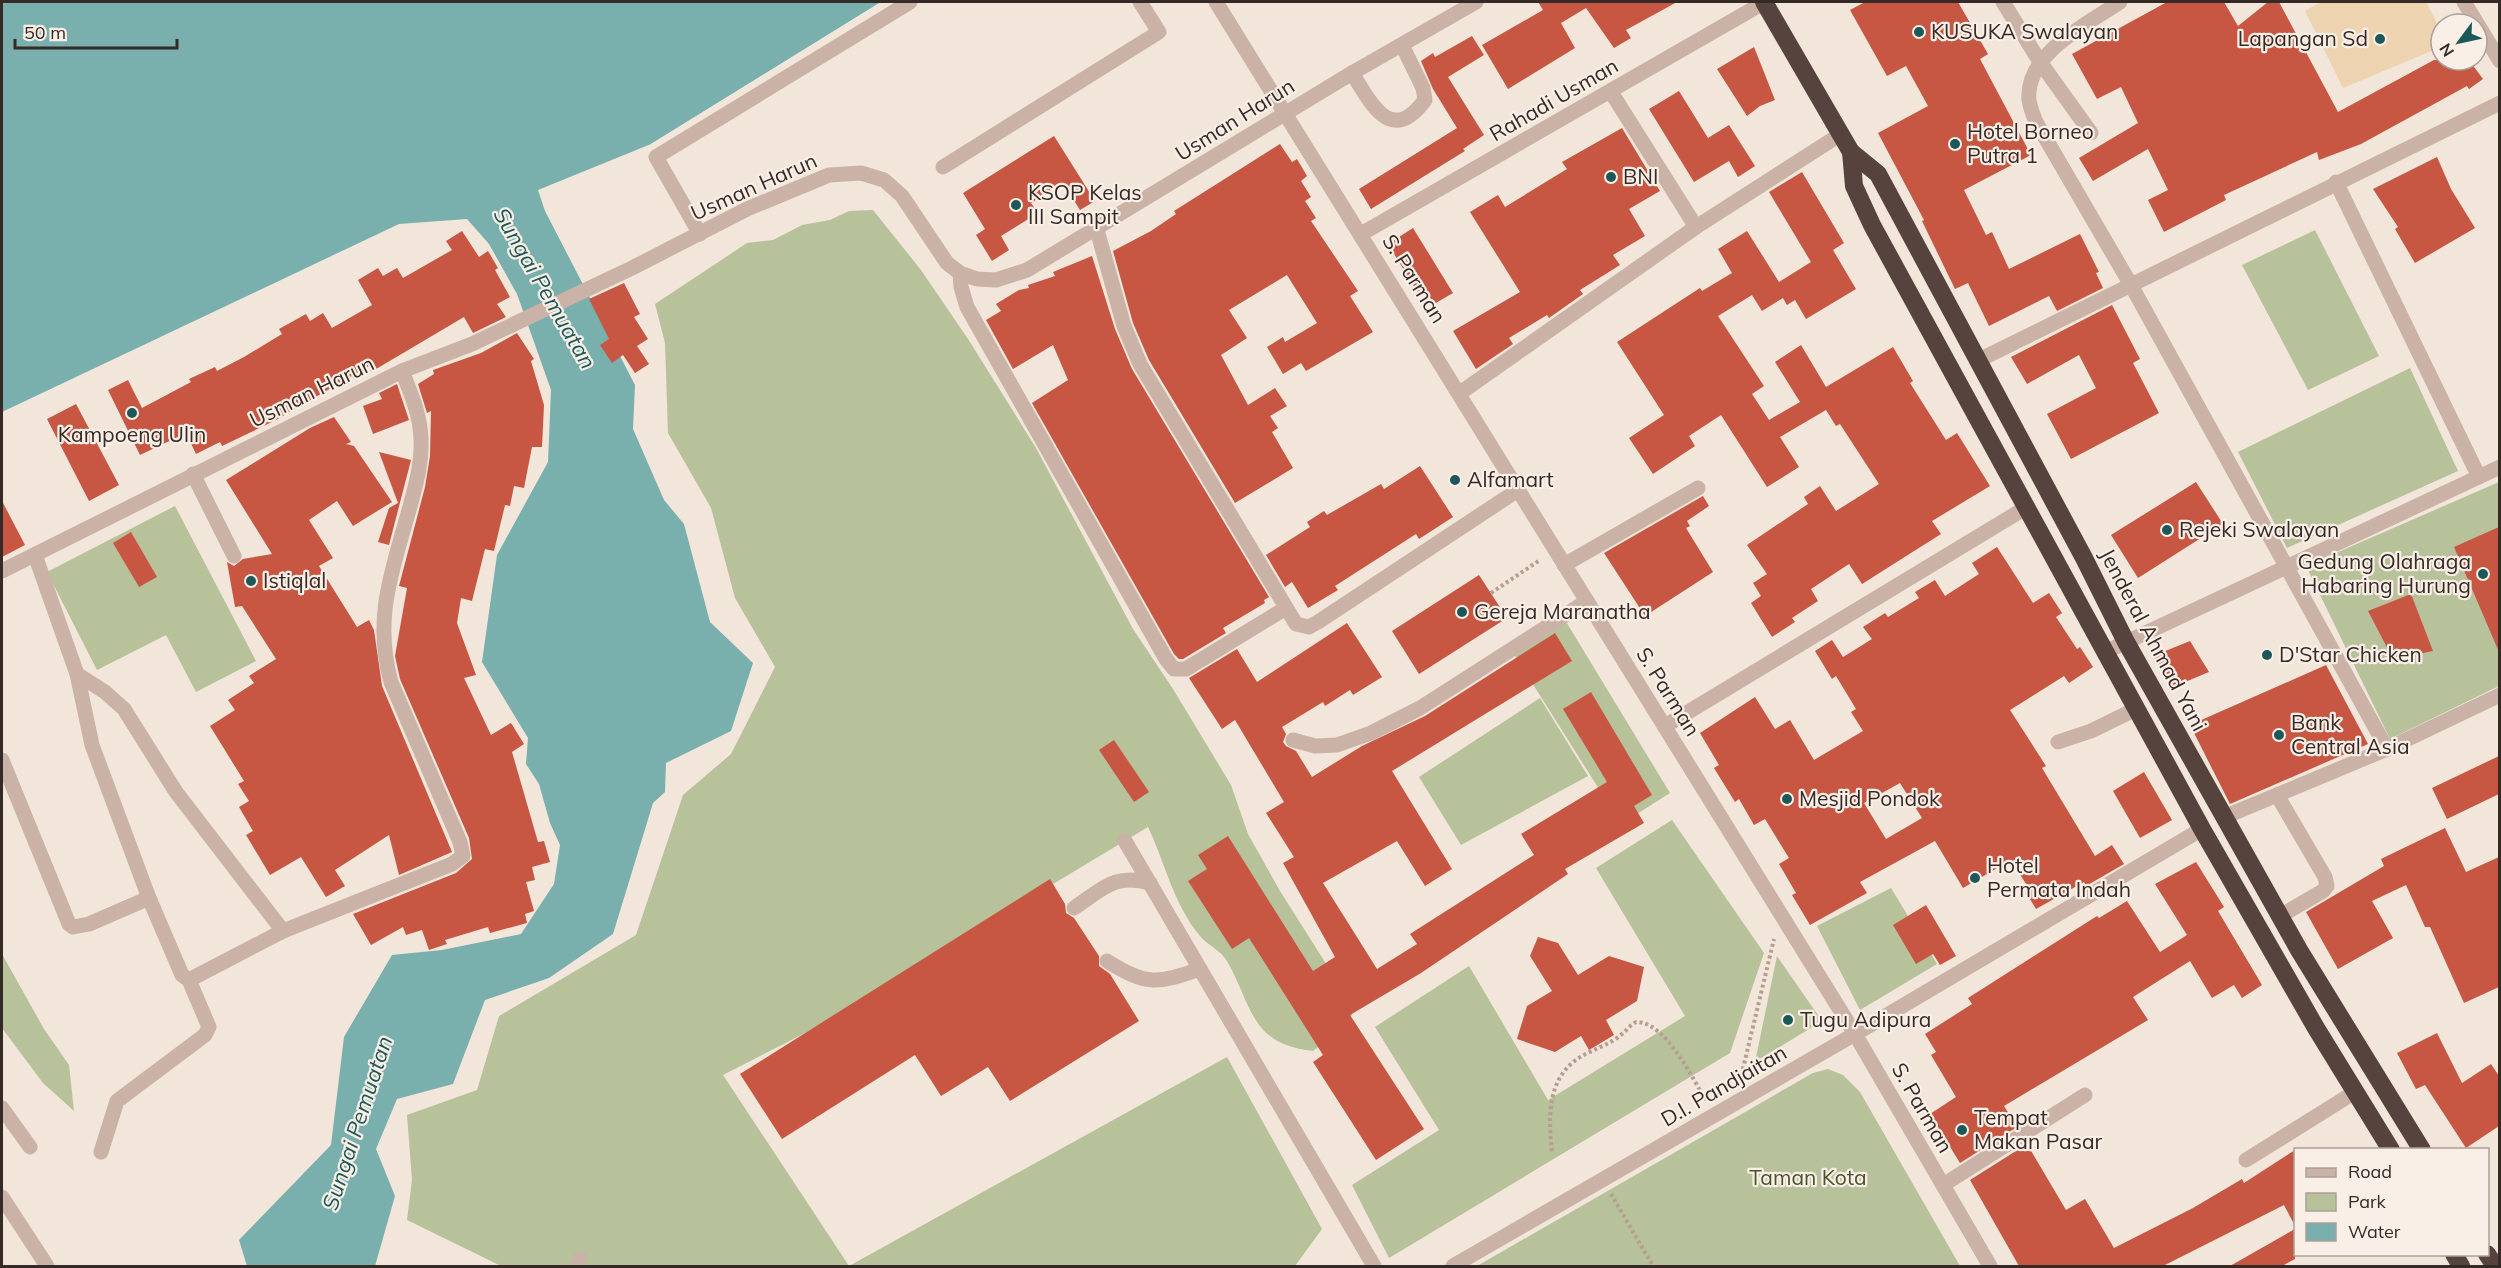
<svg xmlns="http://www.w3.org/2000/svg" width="2501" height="1268" font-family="Mulish,sans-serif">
	<rect width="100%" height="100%" fill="#f2e5da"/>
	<g fill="#b7c19a">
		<path d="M873,210L921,270L970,342L1036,448L1133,629L1173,689L1231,785L1248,834L1280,891L1354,1008L1349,1024L1313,1051C1250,1044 1253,1007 1227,961C1221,950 1207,945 1200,936C1174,905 1165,863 1148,827L805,1033L723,1075L849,1266L1227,1057L1322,1229L1295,1266H501L407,1220L412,1180L407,1115L477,1090L499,1016L636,935L683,795L731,754L775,667L735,598L711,508L668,433L665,343L655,304L747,243L773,240L802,225L830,220L849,211Z"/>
		<path d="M2315,230L2379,356L2308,390L2242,265Z"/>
		<path d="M2410,368L2458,471L2287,548L2238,452Z"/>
		<path d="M2499,482V686L2390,739L2306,566Z"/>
		<path d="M175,506L256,661L196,692L166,635L97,670L47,572Z"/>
		<path d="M1565,620L1670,793L1621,824L1514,654Z"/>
		<path d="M1540,698L1588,776L1461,845L1419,777Z"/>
		<path d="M1672,820L1764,953L1730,1053L1389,1258L1352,1185L1439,1130L1375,1027L1469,966L1548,1100L1685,1016L1596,868Z"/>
		<path d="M1891,888L1937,964L1860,1010L1817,926Z"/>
		<path d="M2,954L44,1029L69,1065L74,1111L43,1083L2,1028Z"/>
		<path d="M1777,956L1822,1021L1755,1062Z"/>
		<path d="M1828,1069L1843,1075L1860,1092L1960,1266H1477L1813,1073Z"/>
	</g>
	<path fill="#eed3b0" d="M2321,2H2426L2441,31V47L2343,88L2305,11Z"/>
	<path fill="#79afad" d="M2,2H881L651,144L538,190L545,211L635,385L633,429L664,500L684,524L710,622L753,663L731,731L666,763L665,792L653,803L613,934L549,978L485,1000L453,1084L397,1099L376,1149L395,1196L375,1266H247L239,1240L331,1145L344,1037L392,955L442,950L521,934L554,884L560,845L550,823L539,784L526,764L528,738L482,662L497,555L548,462L551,390L517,294L489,244L467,219L399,224L2,412Z"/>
	<path fill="#f2e5da" d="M881,2H884L882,4L653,147L651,144Z"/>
	<g fill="#c75743" fill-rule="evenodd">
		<path d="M1538,2H1677L1626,30L1631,38L1614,48L1586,8L1561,23L1575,48L1508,89L1482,45L1543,10Z"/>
		<path d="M1865,2H1958L1988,54L1980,59L2031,155L1964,190L1986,235L1992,232L2009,269L2080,234L2099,272L2096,273L2103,288L2057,311L2049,296L1989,326L1968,283L1955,289L1922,221L1924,220L1878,133L1928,106L1906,66L1887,76L1850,10Z"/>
		<path d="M2167,2H2224L2238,26L2268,2H2279L2338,112L2434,60H2469L2483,79L2469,89L2467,86L2361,144L2319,160L2317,152L2224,195L2226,200L2164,232L2148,200L2168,190L2148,149L2093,181L2079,158L2138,123L2121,87L2097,99L2072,54Z"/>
		<path d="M1472,36L1484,55L1448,77L1484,135L1463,149L1465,151L1371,209L1359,189L1457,128L1433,89L1421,61L1433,53L1435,57Z"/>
		<path d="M1754,47L1775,100L1760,106L1747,116L1717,69Z"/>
		<path d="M1679,91L1708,138L1729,125L1755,166L1738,177L1729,161L1694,182L1649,109Z"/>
		<path d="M1622,128L1660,191L1629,209L1645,236L1613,255L1620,265L1580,290L1583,294L1549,318L1547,315L1509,338L1513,344L1476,369L1453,331L1520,292L1470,212L1498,195L1505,207L1567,169L1562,162Z"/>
		<path d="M1054,136L1095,201L1080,210L1063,183L1031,203L1038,213L1001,236L1009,250L992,261L976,235L985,229L963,193Z"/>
		<path d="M1280,144L1292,162L1297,159L1307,176L1301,181L1311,197L1305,201L1316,218L1311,221L1358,291L1350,296L1373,332L1306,371L1301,363L1283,374L1267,347L1283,337L1285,342L1317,323L1287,275L1229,310L1247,338L1221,355L1248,405L1275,388L1287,406L1270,416L1278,428L1272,432L1293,468L1235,503L1149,360L1133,323L1113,251L1151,231L1176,214L1174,211Z"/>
		<path d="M2437,157L2451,189L2475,228L2415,263L2395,229L2398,227L2373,189Z"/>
		<path d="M1802,172L1844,243L1833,250L1856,289L1806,319L1795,300L1787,305L1783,298L1762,311L1752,295L1718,316L1764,386L1752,394L1769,420L1800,402L1775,362L1801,345L1826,387L1893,347L1913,381L1910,383L1946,440L1957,433L1990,486L1932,521L1941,534L1862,584L1849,564L1811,589L1818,601L1792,618L1795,622L1772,637L1751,603L1761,596L1753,583L1767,574L1747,545L1808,504L1804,497L1820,486L1836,511L1879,484L1840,424L1836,426L1826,410L1780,437L1799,467L1767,487L1721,415L1689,436L1695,446L1653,474L1629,438L1664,415L1617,342L1700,288L1702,291L1732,273L1718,249L1747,231L1779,282L1811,262L1769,192Z"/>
		<path d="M1413,228L1453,293L1434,304L1425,289L1418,293L1388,244Z"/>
		<path d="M462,231L479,257L488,251L498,268L495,270L510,297L497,304L506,317L473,333L464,317L371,372L369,366L276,420L222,446L220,442L196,454L186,433L140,455L108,390L128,380L142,408L191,382L189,379L215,367L217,371L244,357L282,334L279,329L306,314L310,321L323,313L332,328L372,305L358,280L378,268L383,276L397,268L403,278L452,250L446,241Z"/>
		<path d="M1092,256L1115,329L1132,369L1269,597L1264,600L1265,603L1223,628L1226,633L1183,659H1179L1174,654L1032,403L1068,380L1053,345L1013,369L986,320L1001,311L996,304L1019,290L1029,288L1028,285L1055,276L1053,272Z"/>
		<path d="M624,283L640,314L634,317L648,339L637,346L649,364L635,373L623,355L612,363L600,345L609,339L589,299Z"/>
		<path d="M2112,305L2140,359L2133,363L2159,413L2071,459L2047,414L2096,388L2079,355L2027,384L2011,357Z"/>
		<path d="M517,333L534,359L531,361L544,405L542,447H532L524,488L514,486L510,506L505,505L494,551L485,549L472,601L461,598L457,623L476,675L464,678L491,735L511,723L524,744L512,752L538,842L544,841L550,862L532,867L535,880L526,882L534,911L525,914L527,923L490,933L488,927L445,940L447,944L429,950L422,930L406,935L403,927L371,945L353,914L456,873L472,859L469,838L400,679L395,656L407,588L399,586L425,487L430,456L431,411L427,413L418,384L434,374L433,370L481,353Z"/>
		<path d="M397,384L409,420L373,434L363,406L382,399L379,393Z"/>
		<path d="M76,404L119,485L89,501L47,419Z"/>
		<path d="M334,417L351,442L346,444L354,446L392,502L353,526L337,501L309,520L333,558L319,566L357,627L369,620L374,630L382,686L452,852L399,875L389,835L335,870L345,886L326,897L301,857L270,875L246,835L253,831L239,807L249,801L238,784L244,781L210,726L235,710L228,700L254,683L249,676L276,659L242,606L235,607L227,562L234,566L243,559L272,554L226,480L310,428Z"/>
		<path d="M379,452L411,460L389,545L378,542L389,508L398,503Z"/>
		<path d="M1420,466L1453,517L1419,539L1416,534L1335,586L1338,590L1308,608L1292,582L1285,587L1266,555L1310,527L1307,522L1324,511L1327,515L1381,484L1384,489Z"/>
		<path d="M2196,482L2223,524L2138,578L2111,535Z"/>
		<path d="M1703,496L1709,506L1687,521L1690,526L1686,528L1713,572L1645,616L1604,553Z"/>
		<path d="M2,501L25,545L2,557Z"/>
		<path d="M2499,527V652L2454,547Z"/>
		<path d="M131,532L157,577L139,587L113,543Z"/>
		<path d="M1997,547L2033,603L2049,593L2062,613L2056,617L2077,649L2080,647L2093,667L2069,683L2064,676L2010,710L2046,766L2042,768L2095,856L2112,845L2124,864L2086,886L2084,882L2036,909L2027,894L2031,892L2011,860L1963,888L1935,841L1860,882L1867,893L1810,925L1792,895L1796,893L1779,864L1789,858L1765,819L1754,825L1739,799L1735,802L1714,768L1719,765L1700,733L1755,697L1775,729L1790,720L1814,760L1863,731L1851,712L1856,709L1836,676L1832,679L1815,651L1832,640L1843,657L1872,639L1863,627L1885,613L1888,617L1919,598L1915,592L1935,580L1945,596L1979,574L1972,563ZM1900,783L1922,818L1886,839L1864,803Z"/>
		<path d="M1479,575L1507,618L1419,674L1392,631Z"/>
		<path d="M2411,594L2433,651L2393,659L2368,611Z"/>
		<path d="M1347,623L1382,677L1353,695L1350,690L1325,706L1323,702L1282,727L1286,734L1283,742L1286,746L1296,751L1312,777L1362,746L1425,716L1555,633L1572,661L1392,771L1452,869L1425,886L1397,841L1323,883L1377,969L1417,944L1410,934L1534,855L1521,834L1607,782L1563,709L1591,692L1652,795L1634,806L1644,823L1565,869L1568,874L1525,903L1421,973L1350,1015L1424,1129L1376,1160L1313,1062L1323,1055L1249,938L1232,949L1188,881L1207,869L1198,855L1228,836L1313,971L1335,957L1283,863L1294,857L1266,813L1284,802L1235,720L1222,729L1189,678L1237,649L1257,682Z"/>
		<path d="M2190,641L2209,672L2173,687L2153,656Z"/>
		<path d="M2326,665L2368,744L2230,804L2190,725Z"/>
		<path d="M1114,740L1149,792L1134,802L1099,750Z"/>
		<path d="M2499,756V794L2447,819L2432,788Z"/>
		<path d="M2144,772L2172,820L2140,838L2113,791Z"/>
		<path d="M2445,828L2466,872L2499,857V987L2464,1003L2430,927H2425L2406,885L2372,901L2393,938L2338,969L2306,912L2384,866L2381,859Z"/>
		<path d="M2196,862L2224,907L2218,911L2262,985L2242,998L2234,985L2212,998L2190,961L2133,997L2148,1020L2004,1106L2017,1127L1960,1163L1930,1114L1956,1097L1931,1055L1936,1052L1925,1034L1972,1004L1968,998L2097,916L2099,918L2127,901L2160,952L2187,935L2155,884Z"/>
		<path d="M1050,879L1065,904L1066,913L1074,918L1099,956V966L1110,974L1139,1021L1010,1101L988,1067L941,1096L915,1055L782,1139L740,1074Z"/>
		<path d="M1926,905L1956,956L1940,965L1933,954L1916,964L1893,925Z"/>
		<path d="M1538,937L1558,943L1578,975L1609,956L1644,967L1637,1001L1606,1020L1614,1035L1589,1050L1581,1036L1555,1052L1517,1039L1527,1006L1552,991L1530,956Z"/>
		<path d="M2437,1033L2462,1083L2491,1064L2499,1076V1126L2466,1148L2425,1085L2416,1089L2397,1053Z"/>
		<path d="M2027,1144L2066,1210L2085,1199L2114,1248L2193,1208L2242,1179L2244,1183L2295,1150V1226L2284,1205L2163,1266H2019L1970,1180Z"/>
		<path d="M2295,1229V1259L2282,1266H2230Z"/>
	</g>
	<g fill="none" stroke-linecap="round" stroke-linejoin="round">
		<g stroke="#b69d90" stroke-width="4" stroke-dasharray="3 3" stroke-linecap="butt">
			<path d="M1491,593L1540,560"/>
			<path d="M1740,1081L1774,939"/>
			<path d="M1552,1151C1548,1116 1547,1076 1582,1056C1594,1049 1611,1044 1622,1034C1627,1030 1630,1025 1636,1022C1665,1021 1693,1079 1706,1101"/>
			<path d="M1611,1194L1653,1266"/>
		</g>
		<g stroke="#cab3a6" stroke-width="15">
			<path d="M1216,2L1855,1034L1990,1266"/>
			<path d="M2003,2L2040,62L2091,133"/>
			<path d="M2120,2C2088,24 2025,53 2029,100C2030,107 2033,115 2036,122L2131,285L2387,749"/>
			<path d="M2464,2L2500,61"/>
			<path d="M1352,73C1371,103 1391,146 1425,100L1423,88L1402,45"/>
			<path d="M1611,92L1696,227"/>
			<path d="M943,167L1159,32L1140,2"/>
			<path d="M2336,182L2479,477"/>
			<path d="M1097,230L1124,326L1140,364L1296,624L1309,627L1318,622L1518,490"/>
			<path d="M700,234L656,157L910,2"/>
			<path d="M1361,234L1765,2"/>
			<path d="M960,273L961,287L967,307L1166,659L1174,669H1186L1286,608"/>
			<path d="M1979,360L2500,103"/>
			<path d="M1460,393L1696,227L1841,134"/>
			<path d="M193,474L234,556"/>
			<path d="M35,555L77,674L92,745L149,898L182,975L189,980L209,1027L205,1035L117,1101L101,1152"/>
			<path d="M1564,565L1698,488"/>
			<path d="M2,571L402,371L472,344L632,268L747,209L829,175L861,173L884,180L902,196L947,263L960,273L977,279L996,280L1027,270L1352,73L1476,2"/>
			<path d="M2105,652L2500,467"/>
			<path d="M77,674L105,692L124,709L176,792L283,931"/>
			<path d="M1665,726L2027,507"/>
			<path d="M1293,740L1315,746L1337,745L1371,733L1420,708L1587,601"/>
			<path d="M2058,742L2091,731L2136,709"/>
			<path d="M2,760L69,924L73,927L89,924L149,898"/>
			<path d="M2277,795L2325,877L2327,886L2323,891L2280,916"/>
			<path d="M2224,817L2387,749L2500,695"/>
			<path d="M1125,841L1374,1266"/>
			<path d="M1074,908C1103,889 1114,873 1150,883"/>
			<path d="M1107,961C1147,986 1157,984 1200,969"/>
			<path d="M189,980L283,931L452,864L463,856L460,842L391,682C372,614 395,564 412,499C417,480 422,461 421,441C421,416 411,394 402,371"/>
			<path d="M2,1108L30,1147"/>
			<path d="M2246,1160L2355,1092"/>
			<path d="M1943,1185L2085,1095"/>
			<path d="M2,1197L47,1266"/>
			<path d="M577,1266L580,1259"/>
			<path d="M1453,1266L1855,1034L2202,829"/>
		</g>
		<g stroke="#57433e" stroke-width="18">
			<path d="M1764,2L1851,152L1854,186L1872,225L2202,829L2316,1028L2391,1150"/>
			<path d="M1851,152L1878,174L2084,558L2126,642L2299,950L2422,1150"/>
			<path d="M2454,1254L2461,1266"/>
			<path d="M2487,1254L2495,1266"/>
		</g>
	</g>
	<g fill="#1c5857" stroke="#f9efe6" stroke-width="2">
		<circle cx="1919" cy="32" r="6"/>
		<circle cx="2380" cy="39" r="6"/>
		<circle cx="1955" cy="144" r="6"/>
		<circle cx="1611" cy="177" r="6"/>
		<circle cx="1016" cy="205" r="6"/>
		<circle cx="132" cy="413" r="6"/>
		<circle cx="1455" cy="480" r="6"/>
		<circle cx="2167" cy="530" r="6"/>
		<circle cx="2483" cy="574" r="6"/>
		<circle cx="251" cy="581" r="6"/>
		<circle cx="1462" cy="612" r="6"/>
		<circle cx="2267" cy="655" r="6"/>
		<circle cx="2279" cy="735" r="6"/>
		<circle cx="1787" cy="799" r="6"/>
		<circle cx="1975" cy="878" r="6"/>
		<circle cx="1788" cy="1020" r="6"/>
		<circle cx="1962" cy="1130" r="6"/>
	</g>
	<g text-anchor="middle" stroke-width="4.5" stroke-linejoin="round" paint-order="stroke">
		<g font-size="21" fill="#362a27" stroke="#f9efe6" text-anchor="start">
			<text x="1931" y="39">KUSUKA Swalayan</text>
			<text x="2368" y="46" text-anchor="end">Lapangan Sd</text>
			<text x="1967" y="139">Hotel Borneo<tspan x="1967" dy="24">Putra 1</tspan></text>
			<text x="1623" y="184">BNI</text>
			<text x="1028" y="200">KSOP Kelas<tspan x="1028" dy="24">III Sampit</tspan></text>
			<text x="132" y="442" text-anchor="middle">Kampoeng Ulin</text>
			<text x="1467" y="487">Alfamart</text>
			<text x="2179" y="537">Rejeki Swalayan</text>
			<text x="2471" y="569" text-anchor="end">Gedung Olahraga<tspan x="2471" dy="24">Habaring Hurung</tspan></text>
			<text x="263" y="588">Istiqlal</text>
			<text x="1474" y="619">Gereja Maranatha</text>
			<text x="2279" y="662">D'Star Chicken</text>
			<text x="2291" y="730">Bank<tspan x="2291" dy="24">Central Asia</tspan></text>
			<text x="1799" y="806">Mesjid Pondok</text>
			<text x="1987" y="873">Hotel<tspan x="1987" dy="24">Permata Indah</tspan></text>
			<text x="1800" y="1027">Tugu Adipura</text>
			<text x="1974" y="1125">Tempat<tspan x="1974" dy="24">Makan Pasar</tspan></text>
		</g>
		<g font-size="21" fill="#362a27" stroke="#f9efe6">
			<text transform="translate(1554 100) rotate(-30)" y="7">Rahadi Usman</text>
			<text transform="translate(1235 120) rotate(-32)" y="7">Usman Harun</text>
			<text transform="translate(754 187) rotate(-24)" y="7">Usman Harun</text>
			<text transform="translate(1414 279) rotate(58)" y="7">S. Parman</text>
			<text transform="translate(312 392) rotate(-26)" y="7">Usman Harun</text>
			<text transform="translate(2153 640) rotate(62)" y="7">Jenderal Ahmad Yani</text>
			<text transform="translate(1668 692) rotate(58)" y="7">S. Parman</text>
			<text transform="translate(1724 1086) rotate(-30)" y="7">D.I. Pandjaitan</text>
			<text transform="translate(1922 1108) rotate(60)" y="7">S. Parman</text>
		</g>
		<g font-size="21" fill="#49542a" stroke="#f9efe6">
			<text x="1808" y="1185">Taman Kota</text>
		</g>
		<g font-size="22" font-style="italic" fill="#1c5857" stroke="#f9efe6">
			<text transform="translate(545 288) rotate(60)" y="8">Sungai Pemuatan</text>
			<text transform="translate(357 1123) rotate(-72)" y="8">Sungai Pemuatan</text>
		</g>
	</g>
	<rect width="2501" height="1268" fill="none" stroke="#362a27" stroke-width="6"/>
	<rect x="2294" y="1148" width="195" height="108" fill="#f9efe6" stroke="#aba09a" stroke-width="1.5"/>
	<rect x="2306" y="1168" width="30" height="9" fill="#cab3a6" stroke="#aba09a" stroke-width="1.5"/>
	<text x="2348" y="1178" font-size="18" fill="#362a27">Road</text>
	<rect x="2306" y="1193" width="30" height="18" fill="#b7c19a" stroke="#aba09a" stroke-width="1.5"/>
	<text x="2348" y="1208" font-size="18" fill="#362a27">Park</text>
	<rect x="2306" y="1223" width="30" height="18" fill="#79afad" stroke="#aba09a" stroke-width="1.5"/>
	<text x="2348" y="1238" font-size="18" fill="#362a27">Water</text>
	<g transform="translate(2459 42) rotate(237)"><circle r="28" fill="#f9efe6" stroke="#aba09a" stroke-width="1.5"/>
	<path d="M0-4.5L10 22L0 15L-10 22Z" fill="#1c5857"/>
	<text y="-9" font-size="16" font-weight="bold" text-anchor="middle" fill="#362a27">N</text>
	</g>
	<path d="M15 39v9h162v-9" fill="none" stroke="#362a27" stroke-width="3"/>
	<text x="24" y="39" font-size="18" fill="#362a27" stroke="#f9efe6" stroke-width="4.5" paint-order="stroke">50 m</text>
</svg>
